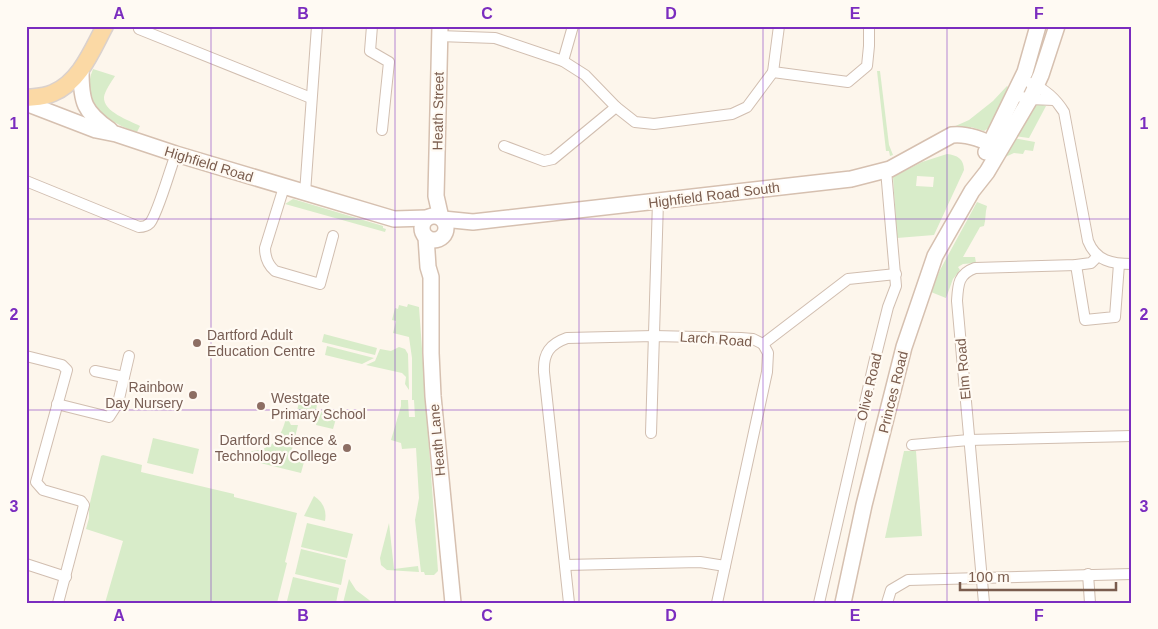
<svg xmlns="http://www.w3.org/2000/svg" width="1158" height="629" font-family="Helvetica,sans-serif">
	<rect width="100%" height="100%" fill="#fdf6ec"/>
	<g fill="#d8ecc9" fill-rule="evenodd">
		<path d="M93,69L115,76C111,82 105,91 104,97C103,112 129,120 140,126L137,132C108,123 79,102 93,69Z"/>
		<path d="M877,71H880L889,145L893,155L890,156L889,151H886Z"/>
		<path d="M1007,86L1008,87L989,128L984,131L971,127L969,132L951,128L969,120L993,101Z"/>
		<path d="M1039,104L1046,106L1029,138L1015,136L1032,108Z"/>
		<path d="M1014,138L1035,142L1033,151L1025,150L1023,154L1014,153L1003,158Z"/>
		<path d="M947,154C957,155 964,159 964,170L934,235L897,238L893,177L922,162ZM917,176L934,177L933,187L916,186Z"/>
		<path d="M293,199L383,226V228L386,229L385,232L285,204Z"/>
		<path d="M977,202L987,206C985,213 986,219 984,226L980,227L963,257H975L976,263L963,264L958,267L960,270L953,279L946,298L931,292L940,270Z"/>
		<path d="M408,304L419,307L438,571L434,575H425L424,572H421L415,520L419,498L416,448L402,449L401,443L391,440L401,406V400H408L409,417H415L414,400H412V358L409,337L393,333L396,321L392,320L395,308L398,309L399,305L407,307Z"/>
		<path d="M324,334L377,348L375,355L322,342Z"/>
		<path d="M327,346L374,358L362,364L325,355Z"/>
		<path d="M399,347L405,349L408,354L409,390L405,384L406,377L402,373L366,365L375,361L380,349L391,351Z"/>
		<path d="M300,398L303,399L302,402L317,405L314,419L296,415Z"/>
		<path d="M319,411L337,415L333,429L316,425Z"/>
		<path d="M286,418L288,419L291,425H298L290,457L304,462L301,473L244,459L246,451C269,452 281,440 286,418Z"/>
		<path d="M153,438L199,449L193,474L147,463Z"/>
		<path d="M904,451H916L922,536L885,538Z"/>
		<path d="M103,455L142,465L141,472L234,494V497L297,513L285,562L287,563L277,603H105L123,541L86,529L89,518V507L101,456Z"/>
		<path d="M314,496C323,502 327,510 325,521L304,516Z"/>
		<path d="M307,523L353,534L347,558L301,547Z"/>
		<path d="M389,523L394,569L418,566L419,572L387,570L381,565L380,558Z"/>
		<path d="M301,549L346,560L341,585L295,574Z"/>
		<path d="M293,577L339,588L336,603L287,601Z"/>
		<path d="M349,579L356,590L373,603H343Z"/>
	</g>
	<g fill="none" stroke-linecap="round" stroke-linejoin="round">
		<g stroke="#d1beb0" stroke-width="12">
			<g id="street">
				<path d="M372,26L370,51L389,62L382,130"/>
				<path d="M139,29L311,98"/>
				<path d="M439,36L495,38L563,61L585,75L616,107"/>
				<path d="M563,61L573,26"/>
				<path d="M773,72L848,82L867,66L869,46V26"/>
				<path d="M1030,83C1045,89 1056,99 1064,112L1088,241C1096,261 1112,264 1132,264"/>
				<path d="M1014,95L1030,99L1054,100"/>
				<path d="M504,146L544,161L553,159L616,107L635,122L654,124L732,114L747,107L773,72L779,26"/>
				<path d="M26,181L139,227C143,227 147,226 150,223C158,213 170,169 176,154"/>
				<path d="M284,187L265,248C265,257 268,265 275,271L320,284L333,236"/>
				<path d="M305,193L317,26"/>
				<path d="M1076,265L1085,320L1115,317L1119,264"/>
				<path d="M763,344L848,279L896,274"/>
				<path d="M26,356L62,365L67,370L36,482L43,490L81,501L84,505L58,603"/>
				<path d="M95,371L124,377"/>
				<path d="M57,404L109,417L118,403L129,356"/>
				<path d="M651,433L658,201"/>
				<path d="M912,445L969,440L1132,436"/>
				<path d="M26,564L66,577"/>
				<path d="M565,565L700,562L725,566"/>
				<path d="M1088,574L1090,603"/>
				<path d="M569,603L544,372C543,353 550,344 567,338L654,336L741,338L753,339L763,344"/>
				<path d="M717,603L767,372L768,353L763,344"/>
				<path d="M819,603L874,363L888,307L896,286L886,170"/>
				<path d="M887,603L891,590L908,580L1132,574"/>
				<path d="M984,603L957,301C958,285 958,274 975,268L1076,265L1091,263L1098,256"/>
			</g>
		</g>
		<g stroke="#d6c0b0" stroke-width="18">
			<g id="secondary">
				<path d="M440,26L436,196L441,218"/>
				<path d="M81,71C81,102 84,112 110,130"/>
				<path d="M26,101L31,105L96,130L116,134L176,154L394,219L427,218"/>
				<path d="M986,152L1025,72L1038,26"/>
				<circle cx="434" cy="228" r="12"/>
				<path d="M443,219L473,222L851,179L890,169L952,135C968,133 986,141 999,148"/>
				<path d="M426,237L428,267L431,277V353L433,396L453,603"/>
				<path d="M843,603L864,505L904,347L935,256L972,191L987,172L1030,99L1041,75L1057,26"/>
			</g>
		</g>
		<g stroke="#dad1cd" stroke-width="19">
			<path id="primary" d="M26,98C35,97 45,97 53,93C80,82 92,50 105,26"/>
		</g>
		<use href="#street" stroke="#fff" stroke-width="10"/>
		<use href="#secondary" stroke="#fff" stroke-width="15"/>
		<use href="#primary" stroke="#fbd9a5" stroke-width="16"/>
	</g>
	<path fill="none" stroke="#7b2cbf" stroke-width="1" stroke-opacity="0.55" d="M211,26V603M395,26V603M579,26V603M763,26V603M947,26V603M26,219H1132M26,410H1132"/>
	<g fill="#8d6e63" stroke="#fffaf3" stroke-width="2">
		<circle cx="197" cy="343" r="5"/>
		<circle cx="193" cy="395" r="5"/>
		<circle cx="261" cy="406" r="5"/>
		<circle cx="347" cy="448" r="5"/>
	</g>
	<g text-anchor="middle" stroke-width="4.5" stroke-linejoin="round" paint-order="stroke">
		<g font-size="14" fill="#7a5c4d" stroke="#fffaf3">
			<text transform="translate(438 111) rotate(-89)" y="5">Heath Street</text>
			<text transform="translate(209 164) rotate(17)" y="5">Highfield Road</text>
			<text transform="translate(714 195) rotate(-7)" y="5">Highfield Road South</text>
			<text transform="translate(716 339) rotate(4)" y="5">Larch Road</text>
			<text transform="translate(963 369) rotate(-95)" y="5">Elm Road</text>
			<text transform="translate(869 387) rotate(-77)" y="5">Olive Road</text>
			<text transform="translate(893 392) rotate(-76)" y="5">Princes Road</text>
			<text transform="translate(437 440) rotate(-95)" y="5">Heath Lane</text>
		</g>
		<g font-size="14" fill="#785e54" stroke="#fffaf3" text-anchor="start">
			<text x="207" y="340">Dartford Adult<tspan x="207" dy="16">Education Centre</tspan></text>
			<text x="183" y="392" text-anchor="end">Rainbow<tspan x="183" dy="16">Day Nursery</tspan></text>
			<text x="271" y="403">Westgate<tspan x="271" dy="16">Primary School</tspan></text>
			<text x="337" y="445" text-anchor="end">Dartford Science &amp;<tspan x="337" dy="16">Technology College</tspan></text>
		</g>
	</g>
	<rect width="1158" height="629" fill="none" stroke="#fffaf3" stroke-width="55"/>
	<path d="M960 582v8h156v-8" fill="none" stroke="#7a5c4d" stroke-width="2.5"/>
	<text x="968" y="582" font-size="15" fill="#7a5c4d" stroke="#fffaf3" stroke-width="4" paint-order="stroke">100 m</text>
	<rect x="28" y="28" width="1102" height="574" fill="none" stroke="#7b2cbf" stroke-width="2"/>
	<g font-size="16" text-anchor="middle" font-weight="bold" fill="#7b2cbf">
		<text x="119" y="19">A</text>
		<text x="303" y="19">B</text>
		<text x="487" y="19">C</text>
		<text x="671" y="19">D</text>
		<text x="855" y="19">E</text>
		<text x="1039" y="19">F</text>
		<text x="14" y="129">1</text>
		<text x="1144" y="129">1</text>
		<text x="14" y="320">2</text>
		<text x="1144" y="320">2</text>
		<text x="14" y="512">3</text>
		<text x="1144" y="512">3</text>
		<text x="119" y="621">A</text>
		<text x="303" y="621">B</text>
		<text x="487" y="621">C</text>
		<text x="671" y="621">D</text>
		<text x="855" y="621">E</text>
		<text x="1039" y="621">F</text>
	</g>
</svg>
